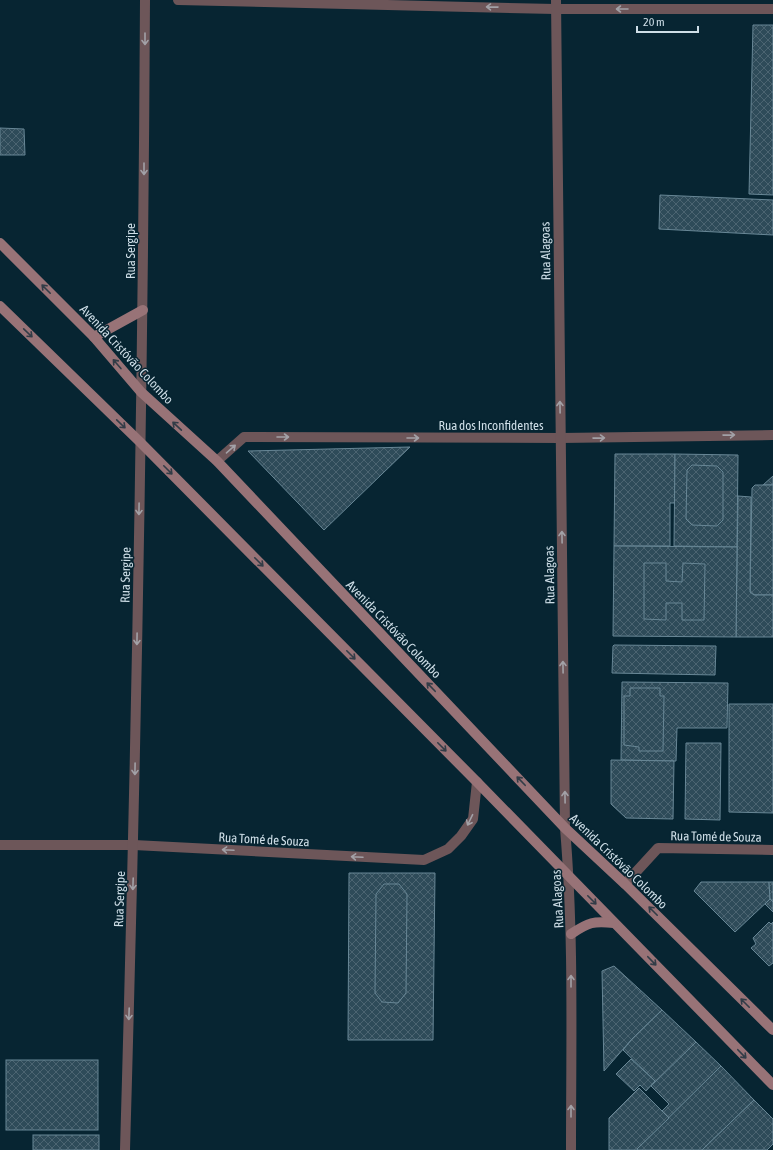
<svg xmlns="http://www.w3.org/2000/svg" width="773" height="1150" font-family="'Asap Condensed',sans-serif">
	<defs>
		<pattern id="building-cross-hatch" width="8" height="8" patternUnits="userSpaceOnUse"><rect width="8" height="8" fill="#2e4b59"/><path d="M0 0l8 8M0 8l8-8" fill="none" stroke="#4b6471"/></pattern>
	</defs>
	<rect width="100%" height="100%" fill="#072532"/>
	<g fill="url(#building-cross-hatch)" stroke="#688796">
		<path d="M753,25H773V195L749,194Z"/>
		<path d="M0,128L24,129L25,155H0Z"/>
		<path d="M660,195L773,200V235L659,229Z"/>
		<path d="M410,447L324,530L248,451Z"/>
		<path d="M615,454H675V503H670V546H614Z"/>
		<path d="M675,454L738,455L737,547L674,546Z"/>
		<path d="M692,465L717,466L723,472V520L717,526L692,525L686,519L687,470Z"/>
		<path d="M773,476V485H763Z"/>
		<path d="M755,485H773V595H754L750,592L752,488Z"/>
		<path d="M738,496L751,497L750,592L754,595H773V637H736Z"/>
		<path d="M614,546L737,547L736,637L613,636Z"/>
		<path d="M644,563H666V581L682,582L683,563L705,564L704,620H682V603H666V620L644,619Z"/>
		<path d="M614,645L716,646L715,675L612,673L613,646Z"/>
		<path d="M622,682L728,683L727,728H677L676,761L621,760Z"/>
		<path d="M630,688H660V696H664L663,751H639V747L624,745V696H630Z"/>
		<path d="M729,704H773V813L729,812Z"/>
		<path d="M686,743H721L720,820L685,819Z"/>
		<path d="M611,760L674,761L673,819L626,818L611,804Z"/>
		<path d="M349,873H435L433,1040H348Z"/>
		<path d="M701,882H769L770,899L735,932L694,891Z"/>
		<path d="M769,882H773V902L770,899Z"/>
		<path d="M384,884H399L407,894L406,993L398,1003L382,1002L375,993L376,894Z"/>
		<path d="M770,899L773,902V912L765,904Z"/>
		<path d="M769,922L771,924L773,922V963L769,966L751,948L756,944L753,938Z"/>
		<path d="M614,966L662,1010L632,1039L604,1071L602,971Z"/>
		<path d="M662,1010L696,1042L656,1082L623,1050L632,1039Z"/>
		<path d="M696,1042L721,1066L669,1118L662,1111L669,1104L651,1086Z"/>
		<path d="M631,1059L655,1081L646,1091L640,1085L634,1091L616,1074Z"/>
		<rect x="6" y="1060" width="92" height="70"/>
		<path d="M721,1066L754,1100L702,1150H638L637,1149Z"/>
		<path d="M639,1088L669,1118L637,1149L638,1150H609V1118Z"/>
		<path d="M754,1100L773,1119V1144L767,1150H702Z"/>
		<rect x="33" y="1135" width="66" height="15"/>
	</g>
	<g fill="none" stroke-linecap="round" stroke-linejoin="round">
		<g stroke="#6d5659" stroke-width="10">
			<path d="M217,461L244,437L561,438L773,435"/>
			<path d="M0,845H134L424,860L448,849L461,836L473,819L477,782"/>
			<path d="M625,884L658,848L773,850"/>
		</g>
		<g stroke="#6d5659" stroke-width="10">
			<path d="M178,0L555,9H773"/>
			<path d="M556,0L565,828C574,935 571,1043 571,1150"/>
			<path d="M125,1150C136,767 143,383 145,0"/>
		</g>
		<g stroke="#987377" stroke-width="10">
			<path d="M0,243L94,337L141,392L217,461L565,828L625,884L773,1030"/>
			<path d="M0,306L140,442L477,782L773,1085"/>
			<path d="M94,337L143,310"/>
			<path d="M571,934C589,922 593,921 614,923"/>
		</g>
	</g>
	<defs><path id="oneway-shaft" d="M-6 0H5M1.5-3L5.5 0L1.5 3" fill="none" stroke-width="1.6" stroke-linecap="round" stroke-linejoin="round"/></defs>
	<g stroke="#a2a1a7">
		<use href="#oneway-shaft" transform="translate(492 7) rotate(-179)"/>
		<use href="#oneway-shaft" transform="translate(622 9) rotate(-180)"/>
		<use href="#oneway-shaft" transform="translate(145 39) rotate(90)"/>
		<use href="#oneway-shaft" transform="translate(144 169) rotate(90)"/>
		<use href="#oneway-shaft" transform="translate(560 407) rotate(-91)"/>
		<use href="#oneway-shaft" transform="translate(729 435) rotate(-1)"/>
		<use href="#oneway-shaft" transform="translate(283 437)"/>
		<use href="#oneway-shaft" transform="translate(413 438)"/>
		<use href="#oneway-shaft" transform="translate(599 438) rotate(-1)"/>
		<use href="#oneway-shaft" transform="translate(231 449) rotate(-41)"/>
		<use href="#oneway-shaft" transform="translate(139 509) rotate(91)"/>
		<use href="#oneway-shaft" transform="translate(562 537) rotate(-91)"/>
		<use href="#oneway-shaft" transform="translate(137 639) rotate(91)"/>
		<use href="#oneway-shaft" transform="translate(563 667) rotate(-91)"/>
		<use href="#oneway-shaft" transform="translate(135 769) rotate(91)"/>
		<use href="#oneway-shaft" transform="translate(565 797) rotate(-91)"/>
		<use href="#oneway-shaft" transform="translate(470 820) rotate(116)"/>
		<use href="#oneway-shaft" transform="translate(228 850) rotate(-177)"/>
		<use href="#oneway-shaft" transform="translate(357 857) rotate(-177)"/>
		<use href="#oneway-shaft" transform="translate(133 884) rotate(92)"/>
		<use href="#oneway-shaft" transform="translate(571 981) rotate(-90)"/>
		<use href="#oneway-shaft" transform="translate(129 1014) rotate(92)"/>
		<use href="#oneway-shaft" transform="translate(571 1111) rotate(-90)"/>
	</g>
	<g stroke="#323c47">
		<use href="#oneway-shaft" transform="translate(46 289) rotate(-135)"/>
		<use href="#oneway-shaft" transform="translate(28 333) rotate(44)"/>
		<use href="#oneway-shaft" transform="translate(117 364) rotate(-131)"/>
		<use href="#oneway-shaft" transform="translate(121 424) rotate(44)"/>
		<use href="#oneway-shaft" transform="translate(177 426) rotate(-137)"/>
		<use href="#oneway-shaft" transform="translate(168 470) rotate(45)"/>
		<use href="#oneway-shaft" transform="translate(259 562) rotate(45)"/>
		<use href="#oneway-shaft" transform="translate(351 655) rotate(45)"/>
		<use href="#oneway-shaft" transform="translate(431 687) rotate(-134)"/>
		<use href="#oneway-shaft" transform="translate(442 747) rotate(45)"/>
		<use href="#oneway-shaft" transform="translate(521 781) rotate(-134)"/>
		<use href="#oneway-shaft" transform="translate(592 900) rotate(45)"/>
		<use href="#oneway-shaft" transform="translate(653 911) rotate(-135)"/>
		<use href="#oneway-shaft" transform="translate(652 961) rotate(46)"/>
		<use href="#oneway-shaft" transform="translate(745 1003) rotate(-135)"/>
		<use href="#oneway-shaft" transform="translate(742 1054) rotate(46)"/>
	</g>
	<g text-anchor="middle" stroke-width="3" stroke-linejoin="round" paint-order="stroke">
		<g font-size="13" fill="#cedee7" stroke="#072532">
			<text transform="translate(130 251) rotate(-90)" y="5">Rua Sergipe</text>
			<text transform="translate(545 251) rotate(-91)" y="5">Rua Alagoas</text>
			<text transform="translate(127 354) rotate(47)" y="5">Avenida Cristóvão Colombo</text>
			<text x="491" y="430">Rua dos Inconfidentes</text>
			<text transform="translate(125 575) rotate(-89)" y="5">Rua Sergipe</text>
			<text transform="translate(549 575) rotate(-91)" y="5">Rua Alagoas</text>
			<text transform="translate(394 629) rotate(46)" y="5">Avenida Cristóvão Colombo</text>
			<text transform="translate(716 836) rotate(1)" y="5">Rua Tomé de Souza</text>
			<text transform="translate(264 839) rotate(3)" y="5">Rua Tomé de Souza</text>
			<text transform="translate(619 861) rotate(44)" y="5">Avenida Cristóvão Colombo</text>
			<text transform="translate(119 899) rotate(-88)" y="5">Rua Sergipe</text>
			<text transform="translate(557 899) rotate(-93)" y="5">Rua Alagoas</text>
		</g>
	</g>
	<path d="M637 26v6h61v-6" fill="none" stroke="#cedee7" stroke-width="2"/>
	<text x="643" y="26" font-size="12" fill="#cedee7" stroke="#072532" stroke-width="3" paint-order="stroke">20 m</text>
</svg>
